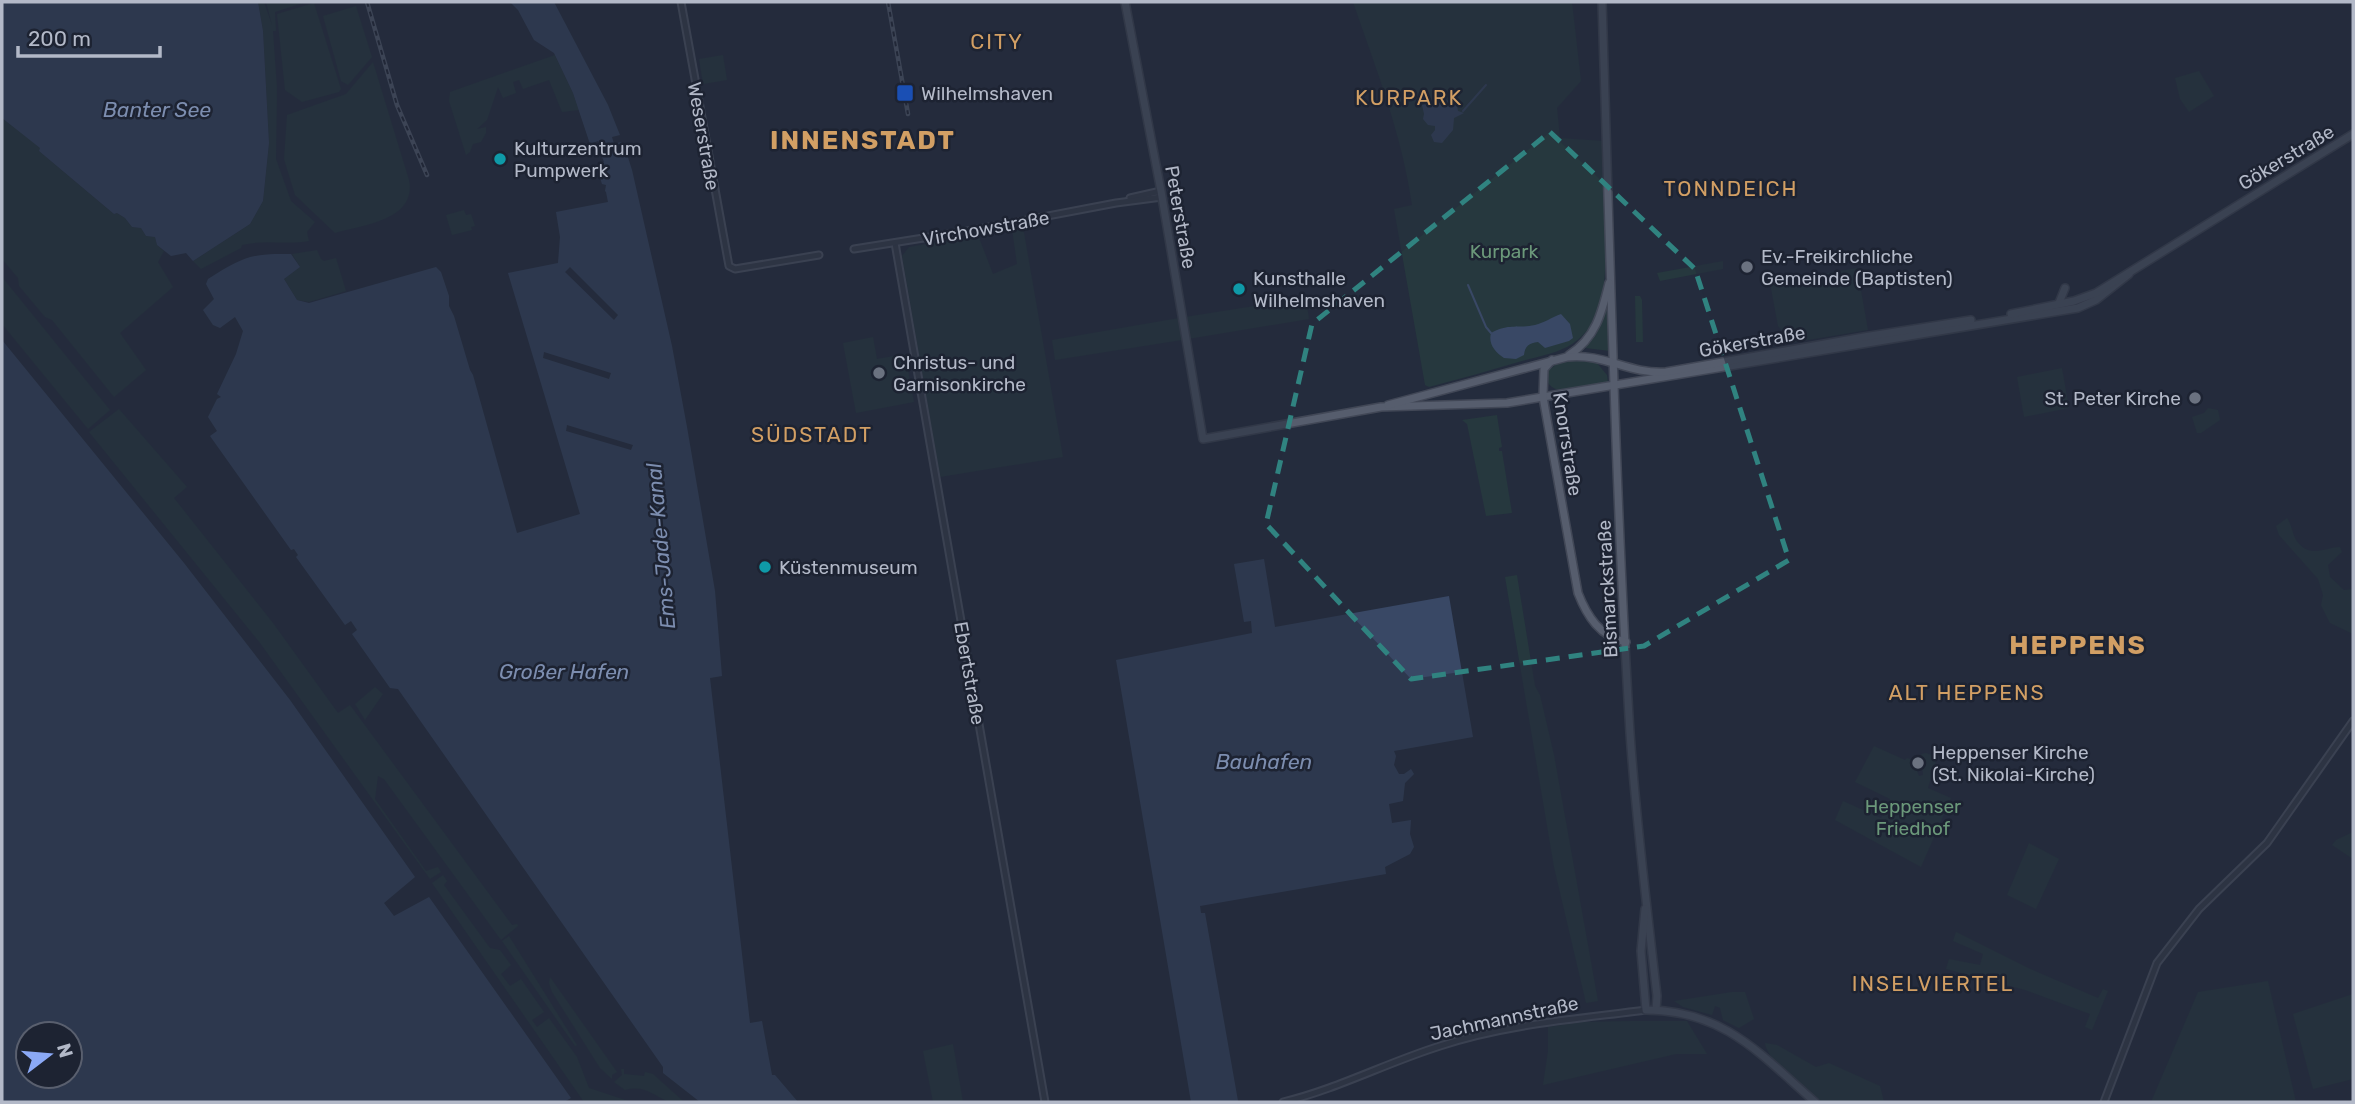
<svg xmlns="http://www.w3.org/2000/svg" width="2355" height="1104" font-family="Rubik,sans-serif">
	<rect width="100%" height="100%" fill="#242c3d"/>
	<g fill="#26383e">
		<path d="M258,2H264L272,25L266,2H306L275,12L276,31H273L277,88L276,159L291,201L315,222L307,232L309,241C286,245 265,239 242,245L241,248L201,269L193,261L250,224L263,201L269,143L263,31Z"/>
		<path d="M1353,2H1572L1581,81L1557,108L1560,138L1603,141C1604,166 1604,191 1605,216C1605,259 1613,323 1567,347C1553,354 1537,357 1522,361C1491,370 1460,379 1429,387L1425,385L1394,209L1412,205C1402,134 1376,69 1353,2Z"/>
		<path d="M314,3L341,89L339,92L302,102L285,90L277,14Z"/>
		<path d="M356,6L372,57L348,85L341,81L323,16Z"/>
		<path d="M555,55L573,93L579,110L562,112L549,80L523,89L519,80L513,82L516,93L503,98L498,87L487,120L477,129L486,127V133L481,142L473,144L470,152L466,155L449,101L450,92Z"/>
		<path d="M723,55L727,80L703,84L699,59Z"/>
		<path d="M373,62L409,180C417,220 363,225 335,233L295,195L284,159L287,115L346,94Z"/>
		<path d="M2199,71L2214,96L2189,112L2180,99L2175,78Z"/>
		<path d="M2,118L41,148L39,151L114,214L117,213L125,218L132,227L141,228L146,236L155,237L157,245L164,251L158,262L173,287L120,333L146,370L114,397L52,320L45,317L19,286L18,278L2,259Z"/>
		<path d="M464,210L466,215L471,214L475,226L471,227L472,230L452,235L446,215Z"/>
		<path d="M1023,227L1063,457L940,477L902,256L909,247L978,235L993,274L1017,264L1012,229Z"/>
		<path d="M317,250L321,259L324,261L336,258L346,291L309,302L297,300L284,279L300,267L292,254Z"/>
		<path d="M1723,261V269L1660,281L1657,273Z"/>
		<path d="M1857,268L1868,330L1784,344L1782,331L1778,326L1770,283Z"/>
		<path d="M2,277L110,410L88,429L2,324Z"/>
		<path d="M1609,294L1610,351L1585,348L1596,335Z"/>
		<path d="M1635,296H1640L1642,300L1643,342H1636Z"/>
		<path d="M1306,298L1309,319L1188,339L1185,317Z"/>
		<path d="M1179,318L1182,340L1055,360L1052,340Z"/>
		<path d="M873,337L877,359L905,354L914,402L856,413L843,343Z"/>
		<path d="M1570,360L1596,362L1607,375L1608,382C1592,387 1540,403 1548,371L1559,362Z"/>
		<path d="M2062,368L2069,408L2024,417L2017,377Z"/>
		<path d="M2208,408L2218,410L2220,420L2201,433H2197L2192,417L2204,413Z"/>
		<path d="M119,409L187,487L174,498L273,623L338,713L350,705L512,925L517,924L518,926L501,940L384,779L378,776L375,799L426,871L438,867L441,872L430,879L260,643L89,432Z"/>
		<path d="M1497,415L1502,447L1499,448V451H1502L1512,513L1486,516L1467,424L1462,420Z"/>
		<path d="M2287,518C2292,525 2292,533 2296,540C2309,559 2323,548 2340,547L2342,552L2328,565L2330,577L2344,590L2353,589V634L2330,623L2321,605L2323,595L2318,579L2279,535L2276,526Z"/>
		<path d="M1517,575L1535,686L1540,695L1554,755L1598,1001L1586,1003L1554,867L1505,577Z"/>
		<path d="M375,687L383,694L365,720L355,704Z"/>
		<path d="M1874,746L1905,760L1907,758L1913,760L1919,776L1923,775L1921,754L1926,753L1937,757L1928,788L1951,798L1921,867L1835,820L1843,801L1881,818L1890,799L1855,782Z"/>
		<path d="M2353,832V859L2332,845L2336,840Z"/>
		<path d="M2029,843L2059,859L2036,909L2007,895Z"/>
		<path d="M443,875L447,881L444,885L490,948L500,950L511,965L501,974L510,986L521,979L544,1012L532,1020L537,1027L549,1018L577,1057L589,1088L631,1102H584L432,883Z"/>
		<path d="M1956,932L2028,968L2098,998L2103,989L2108,991L2092,1030L2085,1027L2090,1014L2025,990L1946,969L1949,959L1980,965L1983,954L1953,941Z"/>
		<path d="M509,936L577,1045L575,1046L502,941Z"/>
		<path d="M550,977L617,1072L612,1075V1079L600,1068L552,992L549,983Z"/>
		<path d="M2268,981L2296,1102H2151L2198,992Z"/>
		<path d="M1732,992H1745L1754,1019L1739,1028L1723,1020L1720,1008L1715,1006L1712,1015L1683,1007L1674,1001Z"/>
		<path d="M2353,994V1079L2313,1089L2293,1014Z"/>
		<path d="M1630,1021H1687L1707,1054H1676L1543,1085L1548,1051V1027L1583,1022Z"/>
		<path d="M1765,1043L1777,1045L1816,1067L1829,1063L1880,1086L1884,1102H1817C1803,1089 1768,1063 1765,1043Z"/>
		<path d="M953,1044L963,1102H933L923,1051Z"/>
		<path d="M621,1069H624V1074L644,1076L645,1072L653,1074L684,1102C679,1102 672,1103 667,1101C651,1094 645,1085 625,1090L614,1082L622,1075Z"/>
	</g>
	<g fill="#394865" fill-rule="evenodd">
		<path d="M2,2H258L263,31L269,143L263,201L250,224L193,261L186,253L171,256L157,245L155,237L146,236L141,228L132,227L125,218L117,213L114,214L39,151L40,148L2,118Z"/>
		<path d="M510,2H554L608,105L620,135L612,137L614,144L621,142L624,145L632,170L672,346L687,427L715,591L722,676L710,678L750,1023L762,1021L772,1075H775L798,1102H700L663,1073V1067L398,689L390,688L352,634L357,630L351,621L345,625L296,557L298,555L294,549L291,550L210,436L217,431L208,417L217,399L221,397L217,394L236,354L243,331L235,317L220,328L213,325L203,310L214,299L206,284L208,279C242,258 250,253 291,254L300,267L284,279L297,300L309,303L436,267L441,272L449,296V306L454,316L470,370L473,375L517,533L580,514L508,273L558,263L560,237L556,212L608,202L606,192L605,191L606,185L602,184L596,165L604,162L601,154L594,156L592,152L600,149L598,141L590,144L573,93L554,53L534,40L518,10ZM570,267L618,315L614,320L565,272ZM544,352L611,373L609,379L543,358ZM567,425L633,445L631,450L566,431Z"/>
		<path d="M1437,100L1444,102L1448,100L1456,101L1458,111L1464,113L1454,118L1453,130L1442,143L1434,142L1431,135L1435,130V126L1428,125L1423,119L1424,114L1422,105Z"/>
		<path d="M1561,314L1570,324L1573,338L1569,341L1545,348L1538,342C1529,343 1525,346 1524,355L1516,359L1504,358C1495,352 1488,344 1491,333C1510,323 1517,329 1535,325C1544,323 1552,317 1561,314Z"/>
		<path d="M2,340L184,563L290,700L415,877L384,903L394,916L429,897L571,1098L564,1102H2ZM70,1034V1076H28V1034Z"/>
		<path d="M1264,559L1275,627L1449,596L1473,737L1394,751L1396,756L1394,765L1399,774H1404L1411,769L1414,774L1405,783L1403,801L1389,804L1392,823L1411,820L1410,834L1414,847L1410,854L1385,867L1386,874L1200,906L1201,913H1205L1238,1101L1191,1102L1116,660L1252,633L1251,621L1244,622L1234,564Z"/>
	</g>
	<g fill="none" stroke-linecap="round" stroke-linejoin="round">
		<g stroke="#394865" stroke-width="2">
			<path d="M1463,111L1486,85"/>
			<path d="M1468,285L1486,327L1491,333"/>
		</g>
		<g stroke="#565c6b" stroke-width="9">
			<g id="minor">
				<path d="M681,2L729,266L735,269L819,255"/>
				<path d="M1130,198L1161,191"/>
				<path d="M895,243L1045,1102"/>
				<path d="M854,249L974,230L1116,203L1162,197"/>
				<path d="M1283,1102C1337,1089 1386,1063 1440,1046C1507,1024 1577,1019 1646,1010"/>
				<path d="M2104,1102L2157,963L2199,909L2267,843L2353,721"/>
			</g>
		</g>
		<g stroke="#414756" stroke-width="10">
			<g id="major">
				<path d="M1125,2L1161,191L1203,439L1381,407L1507,403L2078,308L2096,300L2129,274"/>
				<path d="M1602,2C1610,245 1615,489 1630,733C1636,821 1647,908 1657,996L1656,1010"/>
				<path d="M2059,303L2065,288"/>
				<path d="M2011,314L2074,301L2096,293L2353,134"/>
				<path d="M1569,355C1596,338 1602,312 1609,283"/>
				<path d="M1552,360L1544,369L1543,397L1578,593C1587,616 1600,637 1626,642"/>
				<path d="M1388,405L1567,357C1605,353 1627,374 1666,372L1864,337L1971,320"/>
				<path d="M1645,909L1641,951L1646,1010C1724,1010 1761,1055 1815,1102"/>
			</g>
		</g>
		<use href="#minor" stroke="#383e4d" stroke-width="5"/>
		<use href="#major" stroke="#565d6d" stroke-width="7"/>
		<g stroke="#5a6274" stroke-width="4.5">
			<g id="rail">
				<path d="M367,2L397,105L427,175"/>
				<path d="M888,2L908,114"/>
			</g>
		</g>
		<use href="#rail" stroke="#1d2332" stroke-width="2" stroke-dasharray="5" stroke-linecap="butt"/>
	</g>
	<path d="M0 0H2355V1104H0ZM1550,132L1695,269L1789,560L1644,646L1411,679L1266,524L1312,324Z" fill="#242c3d" fill-opacity=".55" fill-rule="evenodd"/>
	<path fill="none" stroke="#308380" stroke-width="5" stroke-dasharray="14 9" stroke-linejoin="round" d="M1550,132L1695,269L1789,560L1644,646L1411,679L1266,524L1312,324Z"/>
	<rect fill="#1a4fb4" stroke="#1d2332" stroke-width="2.5" x="896" y="84" width="18" height="18" rx="3.5"/>
	<g fill="#0f9aa8" stroke="#1d2332" stroke-width="2.5">
		<circle cx="500" cy="159" r="7"/>
		<circle cx="1239" cy="289" r="7"/>
		<circle cx="765" cy="567" r="7"/>
	</g>
	<g fill="#6b7280" stroke="#1d2332" stroke-width="2.5">
		<circle cx="1747" cy="267" r="7"/>
		<circle cx="879" cy="373" r="7"/>
		<circle cx="2195" cy="398" r="7"/>
		<circle cx="1918" cy="763" r="7"/>
	</g>
	<g text-anchor="middle" stroke-width="5" stroke-linejoin="round" paint-order="stroke">
		<g font-size="19" fill="#b3b9c8" stroke="#1d2332" text-anchor="start">
			<text x="921" y="100">Wilhelmshaven</text>
			<text x="514" y="155">Kulturzentrum<tspan x="514" dy="22">Pumpwerk</tspan></text>
			<text x="1761" y="263">Ev.-Freikirchliche<tspan x="1761" dy="22">Gemeinde (Baptisten)</tspan></text>
			<text x="1253" y="285">Kunsthalle<tspan x="1253" dy="22">Wilhelmshaven</tspan></text>
			<text x="893" y="369">Christus- und<tspan x="893" dy="22">Garnisonkirche</tspan></text>
			<text x="2181" y="405" text-anchor="end">St. Peter Kirche</text>
			<text x="779" y="574">Küstenmuseum</text>
			<text x="1932" y="759">Heppenser Kirche<tspan x="1932" dy="22">(St. Nikolai-Kirche)</tspan></text>
		</g>
		<g font-size="19" fill="#b3b9c8" stroke="#1d2332">
			<text transform="translate(704 136) rotate(80)" y="7">Weserstraße</text>
			<text transform="translate(2286 157) rotate(-31)" y="7">Gökerstraße</text>
			<text transform="translate(1181 217) rotate(80)" y="7">Peterstraße</text>
			<text transform="translate(986 228) rotate(-10)" y="7">Virchowstraße</text>
			<text transform="translate(1752 341) rotate(-10)" y="7">Gökerstraße</text>
			<text transform="translate(1568 444) rotate(81)" y="7">Knorrstraße</text>
			<text transform="translate(1607 589) rotate(-93)" y="7">Bismarckstraße</text>
			<text transform="translate(970 673) rotate(80)" y="7">Ebertstraße</text>
			<text transform="translate(1504 1018) rotate(-12)" y="7">Jachmannstraße</text>
		</g>
		<g font-size="19" fill="#6b987a" stroke="#1d2332">
			<text x="1504" y="258">Kurpark</text>
			<text x="1913" y="813">Heppenser<tspan x="1913" dy="22">Friedhof</tspan></text>
		</g>
		<g font-size="21" letter-spacing="2" fill="#d29f64" stroke="#1d2332">
			<text x="997" y="49">CITY</text>
			<text x="1409" y="105">KURPARK</text>
			<text x="1731" y="196">TONNDEICH</text>
			<text x="812" y="442">SÜDSTADT</text>
			<text x="1967" y="700">ALT HEPPENS</text>
			<text x="1933" y="991">INSELVIERTEL</text>
		</g>
		<g font-size="21" font-style="italic" fill="#7c8daf" stroke="#1d2332">
			<text x="157" y="117">Banter See</text>
			<text transform="translate(661 546) rotate(-95)" y="7">Ems-Jade-Kanal</text>
			<text x="564" y="679">Großer Hafen</text>
			<text x="1264" y="769">Bauhafen</text>
		</g>
		<g font-size="26" font-weight="bold" letter-spacing="2" fill="#d29f64" stroke="#1d2332">
			<text x="863" y="149">INNENSTADT</text>
			<text x="2078" y="654">HEPPENS</text>
		</g>
	</g>
	<rect width="2355" height="1104" fill="none" stroke="#b3b9c8" stroke-width="7"/>
	<g transform="translate(49 1055) rotate(74)"><circle r="33" fill="#1d2332" stroke="#595f6e" stroke-width="2"/>
	<path d="M0-5L12 26L0 18L-12 26Z" fill="#8ba9f6"/>
	<text y="-10" font-size="19" font-weight="bold" text-anchor="middle" fill="#b3b9c8">N</text>
	</g>
	<path d="M18 46v10h142v-10" fill="none" stroke="#b3b9c8" stroke-width="3.5"/>
	<text x="28" y="46" font-size="21" fill="#b3b9c8" stroke="#1d2332" stroke-width="5" paint-order="stroke">200 m</text>
</svg>
